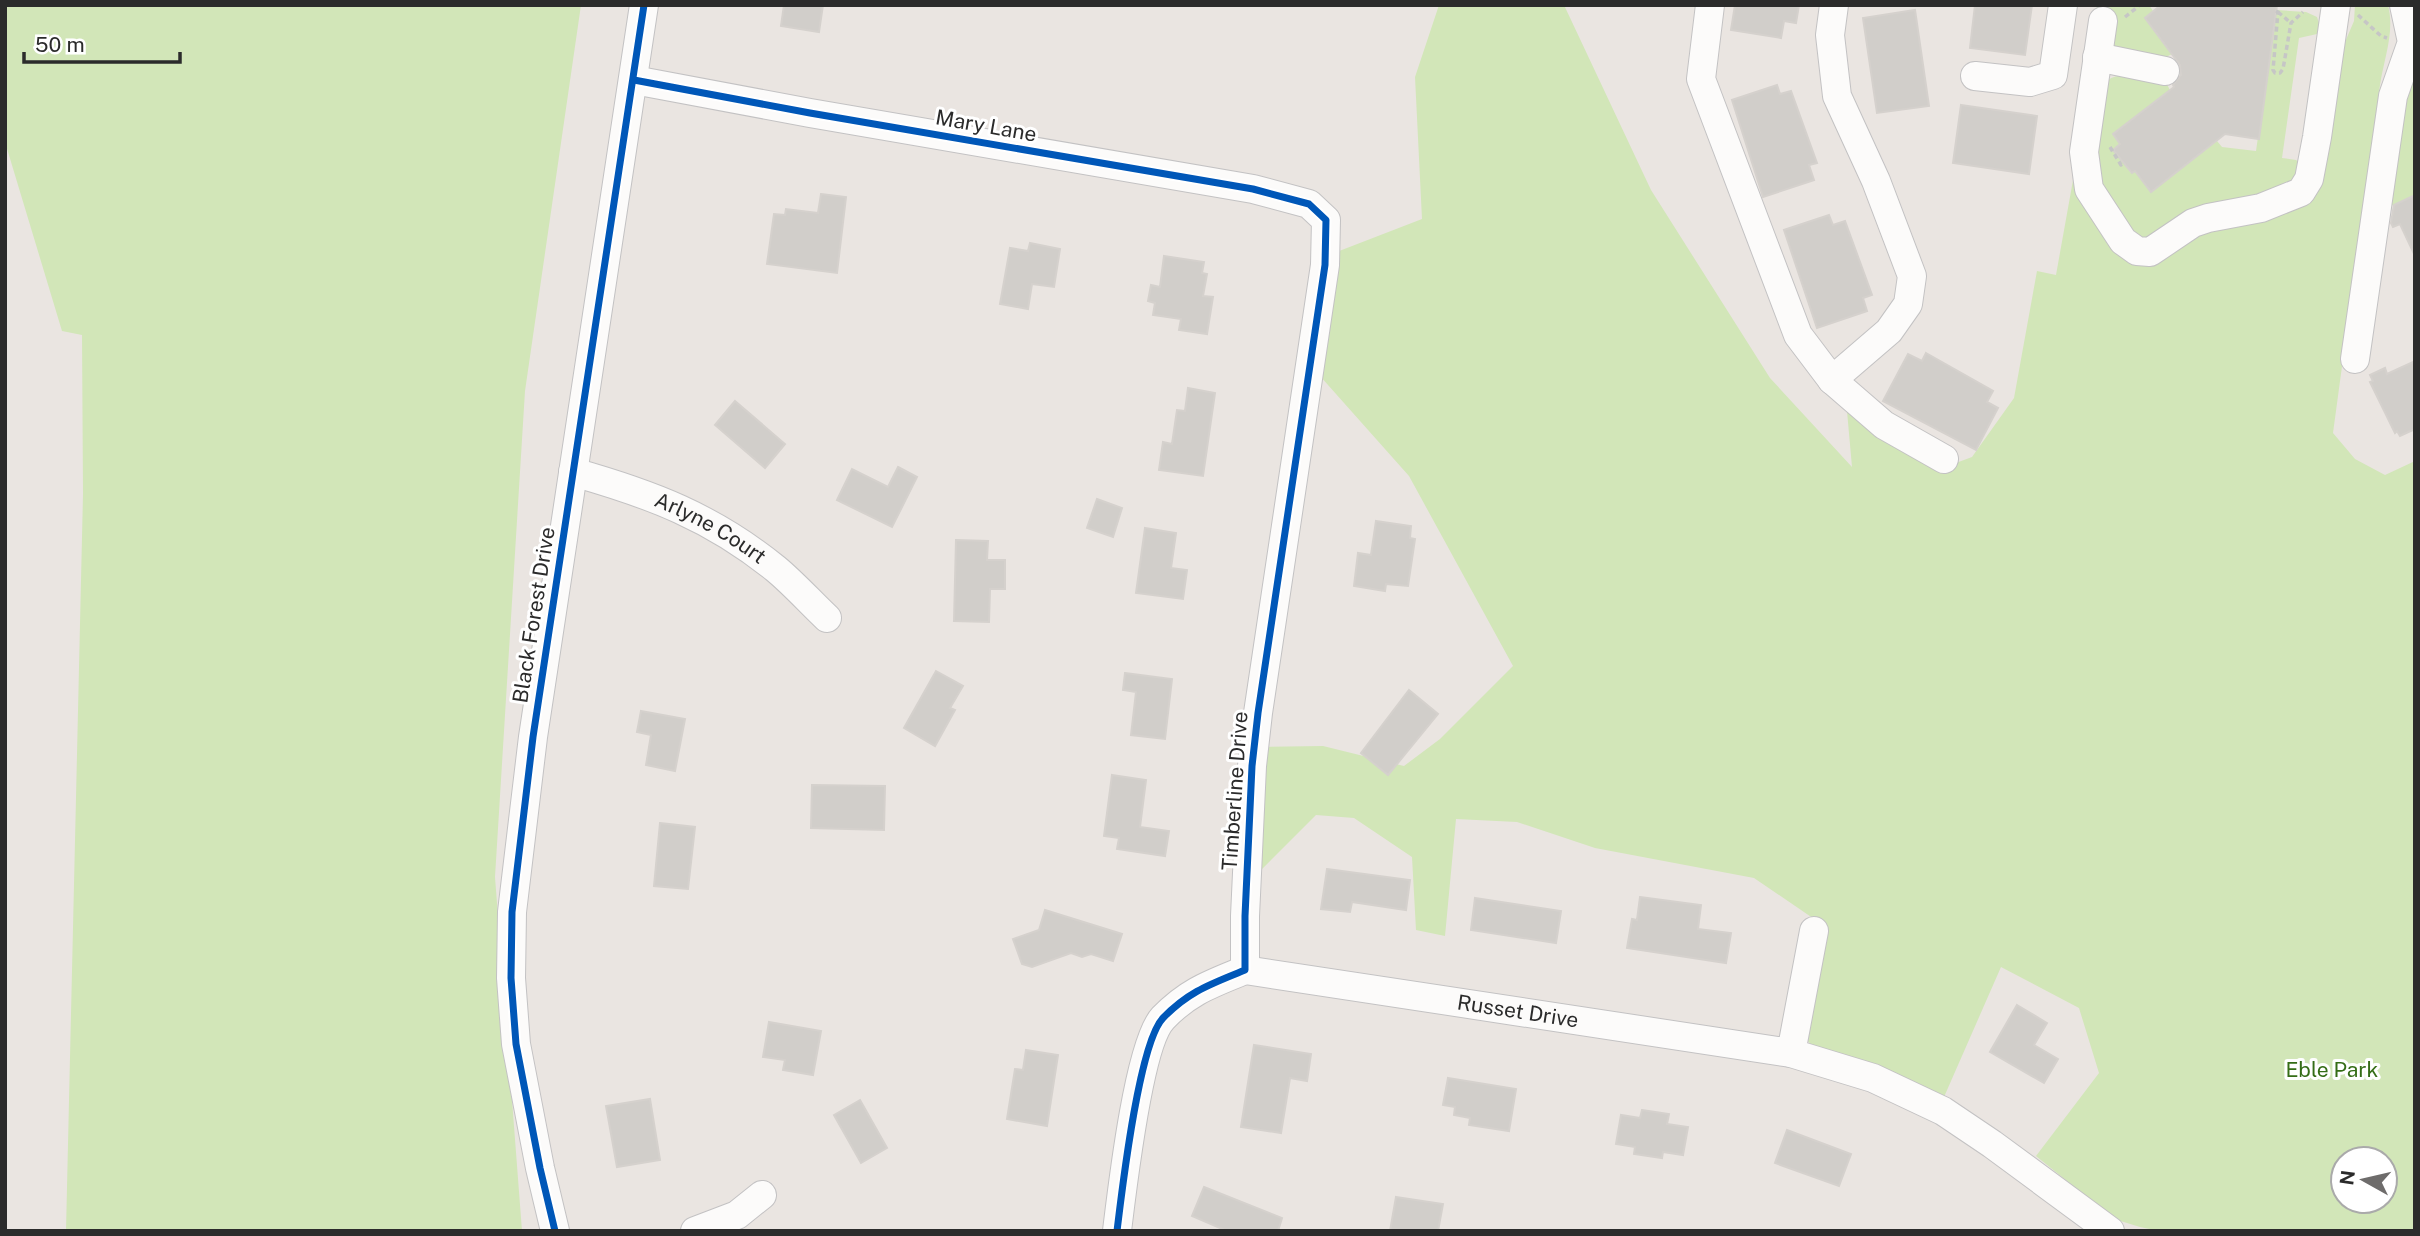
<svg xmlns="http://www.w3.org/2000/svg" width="2420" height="1236" font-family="'Public Sans',sans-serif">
	<rect width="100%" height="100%" fill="#eae5e1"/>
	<g fill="#d2e6b8" fill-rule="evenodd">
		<path d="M5,5H581L525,391L495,877L522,1231H66L83,494L82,335L62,331L5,142Z"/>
		<path d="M1439,5H1564L1651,190L1770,378L1852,467L1847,411L1937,470L1972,457L2014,398L2037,271L2056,275L2075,169L2116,251L2195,233L2305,201L2337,61L2354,21L2355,5H2388C2395,32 2384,58 2380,85L2333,433L2355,459L2385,475L2415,461V1231H2159L2140,1227L2114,1219L2036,1156L2099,1073L2079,1008L2001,967L1944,1097L1814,1048L1805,1038L1820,923L1754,878L1595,848L1517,822L1456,819L1445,936L1416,930L1412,857L1354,818L1316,815L1257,874L1262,747L1323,746L1404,766L1440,739L1513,666L1409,476L1320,376L1334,253L1422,219L1415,77ZM2343,1159H2385V1201H2343Z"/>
		<path d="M2097,5H2149L2153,11L2145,18L2172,54L2154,63L2115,52L2096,11Z"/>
		<path d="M2276,10L2306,12L2317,17L2320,26L2317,34L2299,38L2282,158L2296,160L2300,163L2293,181L2156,239L2128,237L2095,177L2104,83C2120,68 2145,78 2165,81L2170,90L2113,134L2120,144L2114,150L2131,173L2135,171L2151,191L2217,141L2222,147L2256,151Z"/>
		<path d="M2410,79H2415V195L2391,206L2392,209L2386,212L2406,87Z"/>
	</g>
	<g fill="#d1ceca" stroke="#d5d1cd" stroke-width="2">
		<path d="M784,5H823L819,32L781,26Z"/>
		<path d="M1735,5H1799L1796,23L1784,21L1781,38L1731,30Z"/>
		<path d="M1975,5H2032L2025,55L1970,48Z"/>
		<path d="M2161,5H2277L2259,139L2225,134L2151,192L2135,171L2132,173L2113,150L2120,144L2113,134L2174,87L2173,85L2181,75L2180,65L2145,18Z"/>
		<path d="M1915,10L1929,106L1877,113L1863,18Z"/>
		<path d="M1777,85L1780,94L1791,91L1817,163L1809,165L1814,180L1763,197L1732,100Z"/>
		<path d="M1961,105L2037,116L2029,174L1953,163Z"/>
		<path d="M821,194L846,197L837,273L767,264L774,214L785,215L786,209L818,213Z"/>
		<path d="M2415,195V256L2400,224L2393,227L2391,223L2394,205Z"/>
		<path d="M1829,215L1833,225L1845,221L1872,295L1863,298L1867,311L1817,328L1784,230Z"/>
		<path d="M1030,243L1060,249L1054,287L1032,284L1028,309L1000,304L1010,248L1028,251Z"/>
		<path d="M1164,256L1204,262L1202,273L1207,274L1203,296L1213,297L1207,334L1179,330L1181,319L1153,315L1155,303L1148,301L1151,285L1160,287Z"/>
		<path d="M1926,353L1993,391L1987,402L1998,408L1976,450L1883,401L1908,354L1922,361Z"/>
		<path d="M2415,361V429L2400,436L2397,431L2395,433L2370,382L2373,381L2370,375L2385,368L2387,374Z"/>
		<path d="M1188,388L1215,393L1203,476L1159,470L1163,442L1172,444L1177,410L1185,411Z"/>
		<path d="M735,401L785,444L765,468L715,425Z"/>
		<path d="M898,467L917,477L892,527L837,500L852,469L888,487Z"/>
		<path d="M1097,499L1122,508L1113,537L1087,528Z"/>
		<path d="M1376,521L1411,526L1410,538L1415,539L1408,586L1386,584L1385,591L1354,586L1358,553L1371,555Z"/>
		<path d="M1145,528L1176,533L1171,568L1187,570L1183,599L1136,593Z"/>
		<path d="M956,540L988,541L987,560H1005V589H990L989,622L954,621Z"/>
		<path d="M936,671L963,686L950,708L955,710L935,746L904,728Z"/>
		<path d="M1125,673L1172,679L1165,739L1131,735L1136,692L1123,690Z"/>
		<path d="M1409,690L1438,714L1388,775L1361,753Z"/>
		<path d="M641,711L685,719L675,771L646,765L651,735L637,732Z"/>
		<path d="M1112,775L1146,780L1140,827L1169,831L1165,856L1117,849L1119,838L1104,836Z"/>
		<path d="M812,785L885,786L884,830L811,828Z"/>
		<path d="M660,823L695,827L688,889L654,886Z"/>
		<path d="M1327,869L1410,880L1406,910L1352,902L1350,912L1321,909Z"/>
		<path d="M1640,897L1701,905L1698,929L1731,933L1726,963L1627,948L1632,919L1637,920Z"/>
		<path d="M1475,898L1561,911L1556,943L1471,930Z"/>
		<path d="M1045,910L1122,934L1113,961L1091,954L1082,957L1071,953L1032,967L1022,964L1013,939L1039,930Z"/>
		<path d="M2017,1005L2047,1023L2034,1045L2058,1059L2044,1083L1990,1052Z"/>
		<path d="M769,1022L821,1031L813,1075L783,1070L785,1060L763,1057Z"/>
		<path d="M1254,1045L1311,1054L1307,1081L1290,1078L1281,1133L1241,1127Z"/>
		<path d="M1026,1050L1058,1055L1047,1126L1007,1119L1015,1069L1023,1070Z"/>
		<path d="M1448,1078L1516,1089L1509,1131L1469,1125L1470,1118L1454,1115L1455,1107L1443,1105Z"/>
		<path d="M650,1099L660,1160L617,1167L606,1106Z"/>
		<path d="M860,1100L887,1148L861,1163L834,1115Z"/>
		<path d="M1642,1110L1669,1114L1667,1124L1688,1127L1683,1155L1663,1152L1662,1158L1634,1154L1635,1147L1616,1144L1621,1115L1640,1118Z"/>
		<path d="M1787,1130L1851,1154L1839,1186L1775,1163Z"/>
		<path d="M1204,1187L1282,1218L1278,1231H1227L1192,1216Z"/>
		<path d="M1396,1197L1443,1204L1438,1231H1390Z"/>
	</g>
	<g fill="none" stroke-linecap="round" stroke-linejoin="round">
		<g stroke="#c3c2c3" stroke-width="30">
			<g id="minor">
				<path d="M1710,5L1701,79L1798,335L1832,380L1884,425L1944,459"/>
				<path d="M2103,21L2084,152L2089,189L2123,241L2137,251L2150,252L2193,223L2208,218L2261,208L2301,192L2309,179L2317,137L2336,5"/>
				<path d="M2097,57L2165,71"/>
				<path d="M1975,76L2030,82L2053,75L2063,5"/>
				<path d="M634,80L810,113L1253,189L1309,204L1326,220L1325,265L1258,713L1252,766L1245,916V970C1211,984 1189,991 1163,1018C1139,1043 1122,1190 1117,1231"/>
				<path d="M2355,359L2393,96L2412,42L2404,5"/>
				<path d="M1832,380L1889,331L1908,304L1912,276L1876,181L1837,96L1830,35L1834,5"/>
				<path id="s1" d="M573,472C651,494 712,517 776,569C794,584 810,602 827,618"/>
				<path id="s2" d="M1245,970L1791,1053L1873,1078L1943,1111L1992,1144L2110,1231"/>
				<path d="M1791,1053L1814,931"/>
				<path d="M555,1231L540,1168L516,1044L511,978L512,912L533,737L644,5"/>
				<path d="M695,1231L737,1215L762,1195"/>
			</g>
		</g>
		<g stroke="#c6c6c6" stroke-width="3.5" stroke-dasharray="5 3.5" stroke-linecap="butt">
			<path d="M2276,11L2278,12L2273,70L2275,73H2280L2283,69L2291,23L2303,12"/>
			<path d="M2278,12L2291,23"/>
			<path d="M2358,15L2381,36L2387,38"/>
			<path d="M2125,17L2140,5"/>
			<path d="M2110,147L2121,165L2123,162"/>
		</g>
		<use href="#minor" stroke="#fcfbfa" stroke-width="28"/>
		<g stroke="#fff" stroke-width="11">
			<g id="cycleway">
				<path d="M634,80L810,113L1253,189L1309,204L1326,220L1325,265L1258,713L1252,766L1245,916V970C1211,984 1189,991 1163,1018C1139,1043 1122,1190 1117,1231"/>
				<path d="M555,1231L540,1168L516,1044L511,978L512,912L533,737L644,5"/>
			</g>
		</g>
		<use href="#cycleway" stroke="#0057b8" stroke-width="7"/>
	</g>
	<g text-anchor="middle" stroke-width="6" stroke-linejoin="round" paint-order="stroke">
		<g font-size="21" fill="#2b2b2b" stroke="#fff">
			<text transform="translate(986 126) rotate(10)" y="7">Mary Lane</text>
			<text dy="7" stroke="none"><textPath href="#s1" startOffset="149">Arlyne Court</textPath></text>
			<text transform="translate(534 615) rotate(-81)" y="7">Black Forest Drive</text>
			<text transform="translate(1235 791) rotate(-86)" y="7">Timberline Drive</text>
			<text dy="7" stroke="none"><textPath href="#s2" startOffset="276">Russet Drive</textPath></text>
		</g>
		<g font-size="21" fill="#356d17" stroke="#fff">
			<text x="2332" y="1077">Eble Park</text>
		</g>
	</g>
	<rect width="2420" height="1236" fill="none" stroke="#2b2b2b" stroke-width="14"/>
	<g transform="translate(2364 1180) rotate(278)"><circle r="33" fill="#ffffff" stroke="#aaaaaa" stroke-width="2"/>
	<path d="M0-5L12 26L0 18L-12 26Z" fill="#6e6c6b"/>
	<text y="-10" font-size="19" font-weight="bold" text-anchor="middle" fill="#2b2b2b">N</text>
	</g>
	<path d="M24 52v10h156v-10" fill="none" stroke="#2b2b2b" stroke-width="3.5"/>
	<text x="35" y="52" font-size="21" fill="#2b2b2b" stroke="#ffffff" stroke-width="5" paint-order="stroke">50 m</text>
</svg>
